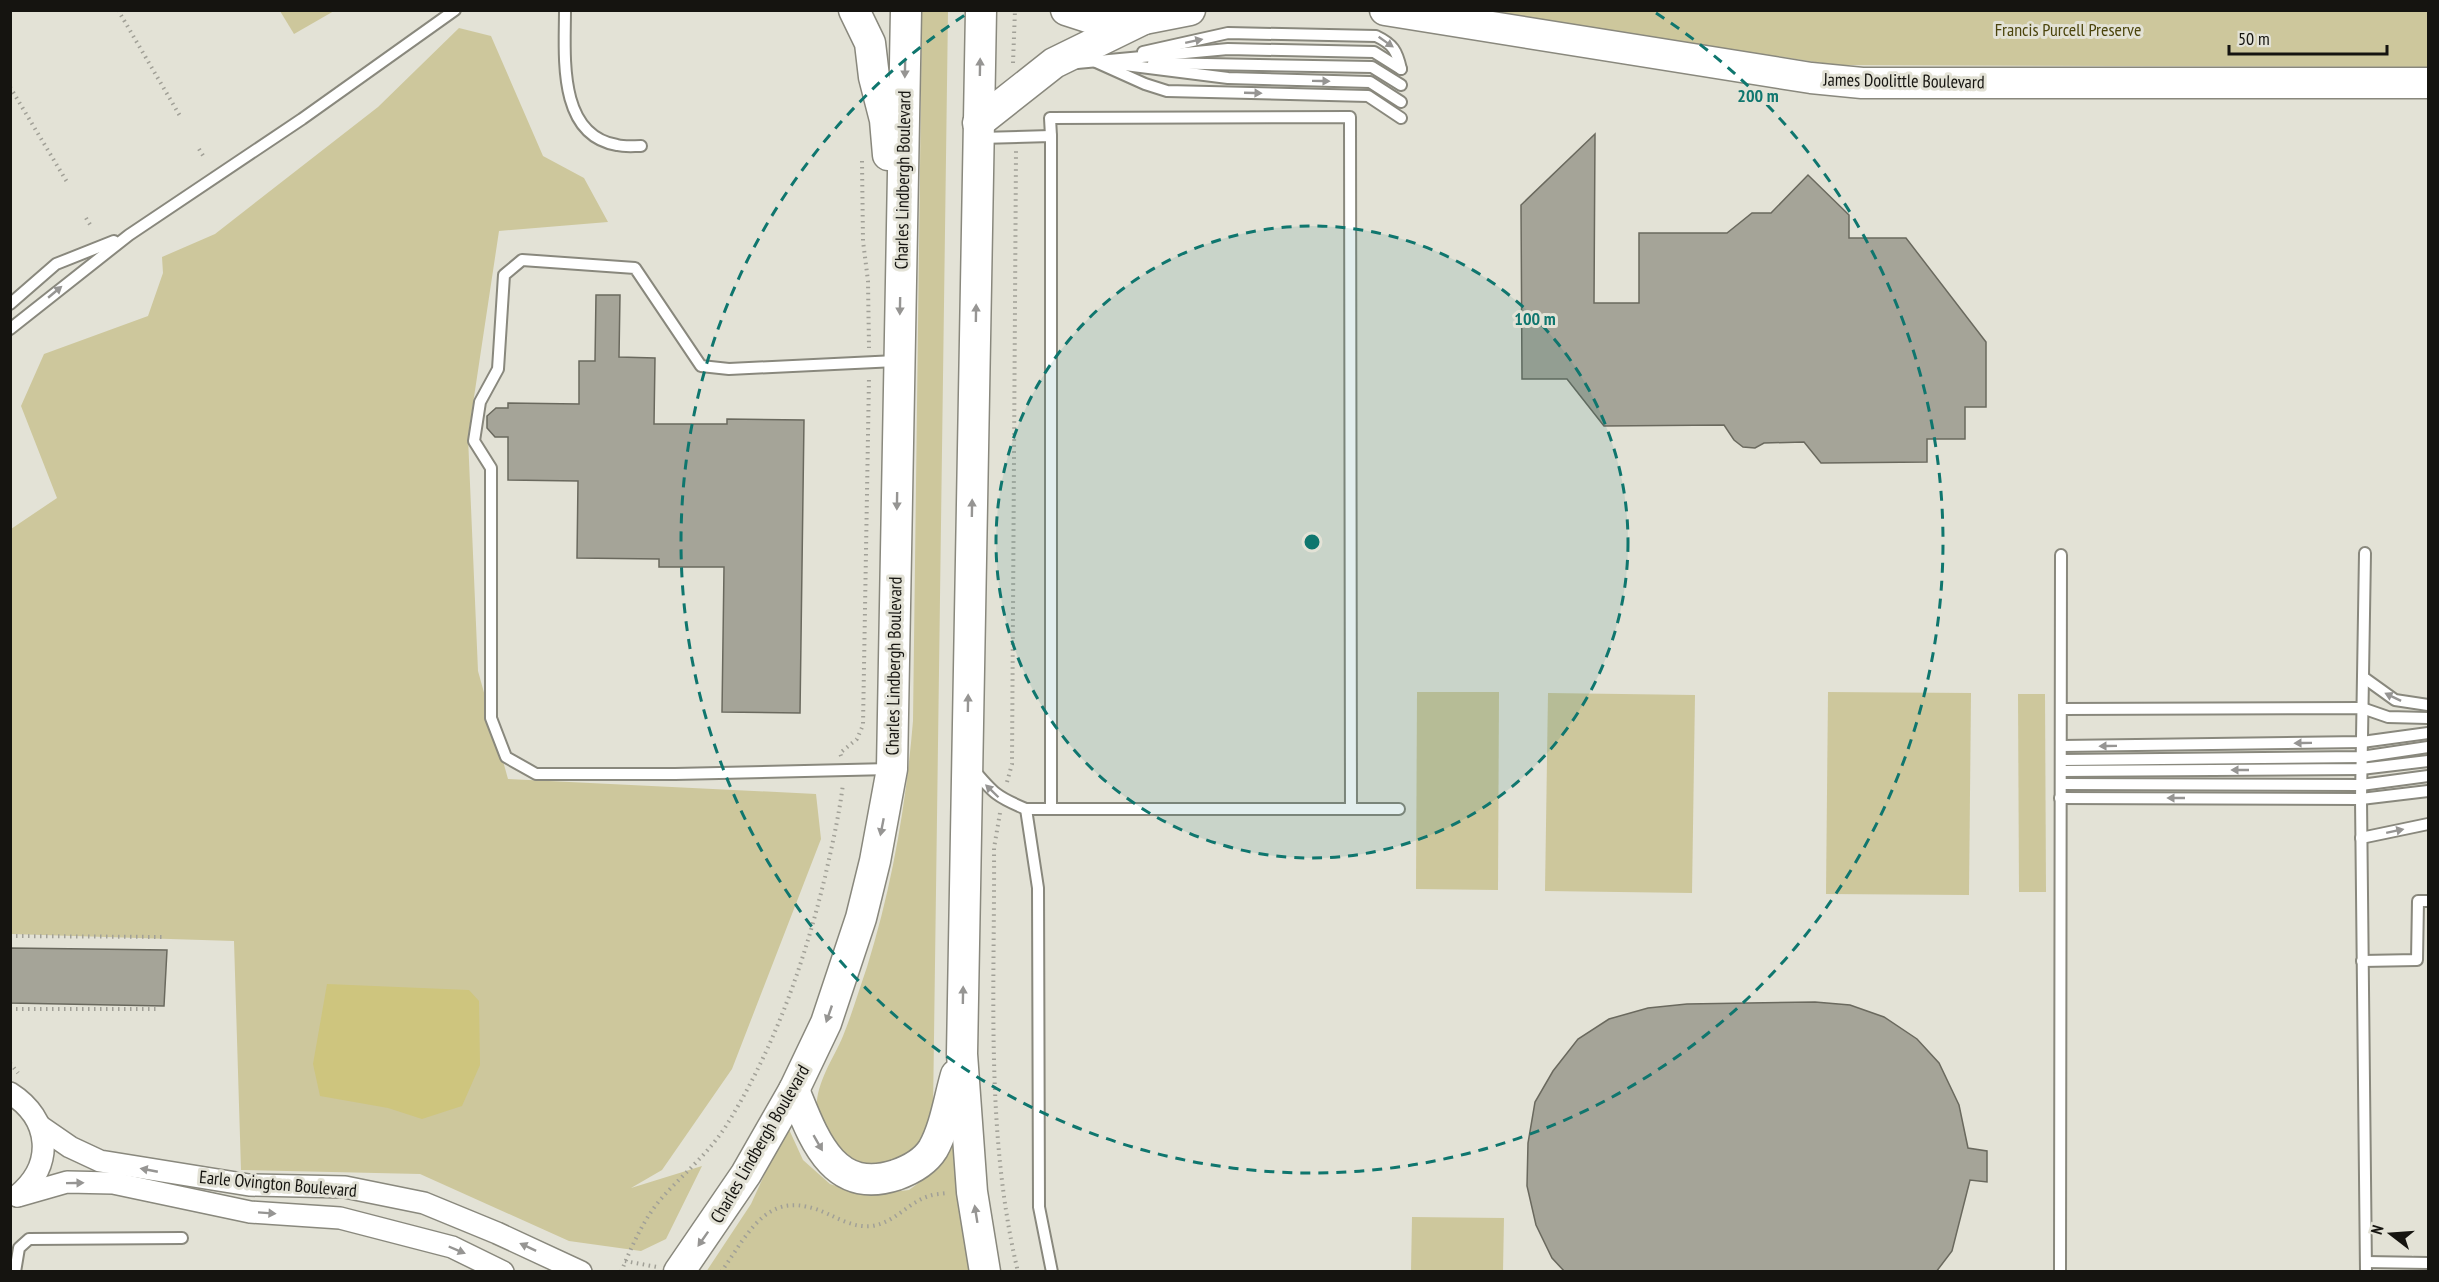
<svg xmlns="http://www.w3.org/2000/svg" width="2439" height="1282" font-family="'PT Sans Narrow',sans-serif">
	<rect width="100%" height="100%" fill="#e3e2d6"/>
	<g fill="#cdc79c">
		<path d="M280,11H334L294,34Z"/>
		<path d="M922,11H948L933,1111C930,1120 928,1134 922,1141C888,1181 822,1168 817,1113C814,1085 833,1060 843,1036C852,1014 859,990 867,967C892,887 906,805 913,721Z"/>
		<path d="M1479,11H2428V67L1835,65Z"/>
		<path d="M459,28L491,36L543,156L584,178L608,222L499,231L468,437L478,671L508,779L816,794L821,839L732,1069L662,1170L631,1188L702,1166L666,1239L641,1251L569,1241L420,1174L241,1170L234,941L11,934V529L57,498L21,406L44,354L148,316L163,273L162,257L215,234L378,107Z"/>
		<path d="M1417,692H1499L1498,890L1416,889Z"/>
		<path d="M1828,692L1971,693L1969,895L1826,894Z"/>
		<path d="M1548,693L1695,695L1692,893L1545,891Z"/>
		<path d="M2018,694H2045L2046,892H2019Z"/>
		<path d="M787,1125L803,1160L830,1184L865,1195L909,1190L939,1168L953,1139L960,1212L972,1271L706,1272L751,1204Z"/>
		<path d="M1412,1217L1504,1218L1503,1271H1411Z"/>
	</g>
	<path fill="#cec57e" d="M327,984L469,990L479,1001L480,1065L462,1106L422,1119L388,1108L320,1096L313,1064Z"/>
	<g fill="#a5a498" stroke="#6a695e" stroke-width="1.5">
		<path d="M1595,134L1594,303H1639V233H1727L1752,213H1771L1808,175L1849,215V238H1906L1986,342V407H1965V439H1927V462L1821,463L1804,442L1764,443L1755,448L1743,447L1734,440L1724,425L1604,426L1567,379H1522L1521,205Z"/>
		<path d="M596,295H620L619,357L655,358L654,424H727V419L804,420L800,713L722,712L724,567H659V559L577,558L578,481L508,480V437H495L487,428V416L496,408H508V403L579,404V361H595Z"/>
		<path d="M10,948L167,950L164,1006L10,1003Z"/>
		<path d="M1815,1002L1850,1005L1884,1017L1917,1039L1939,1063L1959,1105L1968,1148L1987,1151V1182L1970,1180L1952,1251L1936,1272H1565L1552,1258L1536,1225L1527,1186L1528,1143L1535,1102L1553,1071L1578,1039L1609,1019L1648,1008L1687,1004Z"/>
	</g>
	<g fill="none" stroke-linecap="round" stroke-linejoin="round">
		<g stroke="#89887d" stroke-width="14">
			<g id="lane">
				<path d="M565,10C565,55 557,135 617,145C625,147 633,146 641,146"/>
				<path d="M1143,52L1228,33L1376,36C1393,44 1397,51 1401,69"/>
				<path d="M1096,62L1145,84L1167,91L1368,96L1401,118"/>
				<path d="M1077,63L1228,49L1374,52L1401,69"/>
				<path d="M1153,63L1372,67L1401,85"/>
				<path d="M1117,64L1228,78L1370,82L1401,102"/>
				<path d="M1051,136L1050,118L1350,117L1351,809"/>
				<path d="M980,138L1051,136V809"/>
				<path d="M10,304L56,264L114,241"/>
				<path d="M10,329L129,235L302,119L455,10"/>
				<path d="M2365,553L2361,799L2366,1272"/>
				<path d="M2363,677L2395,700L2428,705"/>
				<path d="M2061,709L2362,708L2388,717L2428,718"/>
				<path d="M2061,746L2362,742L2428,733"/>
				<path d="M2061,760L2361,757L2428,747"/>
				<path d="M890,769L675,774H536L506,757L491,718V468L474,441L480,402L498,369L504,275L522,260L635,268L701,366L729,369L896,361"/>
				<path d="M973,769C993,793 997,797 1026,809"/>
				<path d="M2061,771L2361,769L2428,761"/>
				<path d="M2061,784L2361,785L2428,776"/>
				<path d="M2060,798L2361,799L2428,791"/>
				<path d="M2361,838L2428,824"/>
				<path d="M2362,961L2417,960L2418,901H2428"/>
				<path d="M2366,1262L2428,1263"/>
				<path d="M15,1272L19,1248L29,1239L182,1238"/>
				<path d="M1052,1272L1039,1207L1038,888L1026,809H1399"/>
				<path d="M2060,1272L2061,555"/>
			</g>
		</g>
		<g stroke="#89887d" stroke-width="24">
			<g id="street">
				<path d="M10,1093C51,1119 55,1165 17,1196"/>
				<path d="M41,1127L70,1147L100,1161L249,1185L345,1187L424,1203L497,1233L581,1272"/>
				<path d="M18,1196L67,1182L113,1183L250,1212L340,1218L452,1247L503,1272"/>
			</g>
		</g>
		<g stroke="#89887d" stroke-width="33">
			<g id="secondary">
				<path d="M854,10L870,43L874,77L885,120L888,155"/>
				<path d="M981,10L962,1054L972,1192L985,1272"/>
				<path d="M1066,10L1100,21L1144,19L1190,10"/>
				<path d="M1385,10L1811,78L1862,83H2428"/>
				<path d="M978,123L1054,63L1144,19"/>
				<path d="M794,1090C813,1136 832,1196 896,1175C910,1170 925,1162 933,1149C945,1128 949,1099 956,1075"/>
				<path d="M679,1272L746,1174L794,1090L826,1023L861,918L875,861L892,769L906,10"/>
			</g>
		</g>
		<g stroke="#a1a097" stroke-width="4" stroke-dasharray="1.5 4.5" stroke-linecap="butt">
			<path d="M118,10L180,116"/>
			<path d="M1013,63L1015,10"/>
			<path d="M10,87L67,182"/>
			<path d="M199,149L204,157"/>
			<path d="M862,161L863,241L868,281L869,348"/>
			<path d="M86,218L91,226"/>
			<path d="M841,756L840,753L857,739L863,725L869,377"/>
			<path d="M1007,782L1012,764L1016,151"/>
			<path d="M1000,813L994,848C995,988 985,1134 1018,1272"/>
			<path d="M10,936L166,937"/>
			<path d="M10,1009H159"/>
			<path d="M10,1063L18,1073"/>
			<path d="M625,1261L657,1267"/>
			<path d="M621,1272C632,1246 642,1222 660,1200C682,1175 708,1154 726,1126C774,1049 804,964 825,877C832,846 839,816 843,784"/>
			<path d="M721,1272C751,1230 768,1186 828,1214C841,1220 856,1228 872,1226C896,1222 907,1203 929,1196C934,1194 941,1194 947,1193"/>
		</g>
		<use href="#lane" stroke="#fff" stroke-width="10"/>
		<use href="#street" stroke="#fff" stroke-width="21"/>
		<use href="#secondary" stroke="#fff" stroke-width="30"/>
	</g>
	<defs><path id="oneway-solid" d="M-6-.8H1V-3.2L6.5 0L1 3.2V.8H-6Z" transform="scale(1.5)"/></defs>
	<g fill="#969593">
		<use href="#oneway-solid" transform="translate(1194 41) rotate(-12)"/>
		<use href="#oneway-solid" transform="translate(1386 42) rotate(35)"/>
		<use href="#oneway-solid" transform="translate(980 67) rotate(-89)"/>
		<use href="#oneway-solid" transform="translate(905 69) rotate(91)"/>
		<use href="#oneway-solid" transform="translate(1321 81) rotate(1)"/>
		<use href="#oneway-solid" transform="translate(1253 93) rotate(2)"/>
		<use href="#oneway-solid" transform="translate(55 292) rotate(-40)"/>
		<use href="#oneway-solid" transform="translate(900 306) rotate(91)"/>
		<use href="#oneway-solid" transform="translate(976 313) rotate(-89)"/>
		<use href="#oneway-solid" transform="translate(897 501) rotate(91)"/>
		<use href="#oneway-solid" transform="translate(972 508) rotate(-89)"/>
		<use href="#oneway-solid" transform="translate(2393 697) rotate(-154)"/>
		<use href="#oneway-solid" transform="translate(968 703) rotate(-89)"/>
		<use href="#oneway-solid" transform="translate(2303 743) rotate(179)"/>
		<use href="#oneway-solid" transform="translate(2108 746) rotate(179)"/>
		<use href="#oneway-solid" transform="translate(2240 770) rotate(180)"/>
		<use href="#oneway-solid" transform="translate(992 791) rotate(-136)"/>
		<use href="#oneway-solid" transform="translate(2176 798) rotate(-180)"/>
		<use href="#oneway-solid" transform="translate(882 827) rotate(101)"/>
		<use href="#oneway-solid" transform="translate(2395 831) rotate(-12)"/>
		<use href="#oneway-solid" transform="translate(963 995) rotate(-89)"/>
		<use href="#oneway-solid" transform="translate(829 1014) rotate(109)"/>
		<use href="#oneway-solid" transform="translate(818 1143) rotate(60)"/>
		<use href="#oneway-solid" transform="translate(149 1170) rotate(-169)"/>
		<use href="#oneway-solid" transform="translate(75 1183) rotate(-1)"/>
		<use href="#oneway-solid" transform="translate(267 1213) rotate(4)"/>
		<use href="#oneway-solid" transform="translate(976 1214) rotate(-99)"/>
		<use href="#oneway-solid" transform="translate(703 1239) rotate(125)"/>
		<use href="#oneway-solid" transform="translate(528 1247) rotate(-155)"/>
		<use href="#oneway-solid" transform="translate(457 1250) rotate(23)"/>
	</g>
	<circle cx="1312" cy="542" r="316" fill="#0f766e" fill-opacity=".12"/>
	<g fill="none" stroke="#0f766e" stroke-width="3" stroke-dasharray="10 8">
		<circle cx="1312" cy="542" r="316"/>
		<path d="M1656 13A631 631 0 1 1 968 13"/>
	</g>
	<g text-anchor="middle" stroke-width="6" stroke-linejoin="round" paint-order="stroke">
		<g font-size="18" fill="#4b440c" stroke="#e3e2d6">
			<text x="2068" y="36">Francis Purcell Preserve</text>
		</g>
		<g font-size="18" fill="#151410" stroke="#e3e2d6">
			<text transform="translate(1904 81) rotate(1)" y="6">James Doolittle Boulevard</text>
			<text transform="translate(903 180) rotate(-89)" y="6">Charles Lindbergh Boulevard</text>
			<text transform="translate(894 666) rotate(-89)" y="6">Charles Lindbergh Boulevard</text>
			<text transform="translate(760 1144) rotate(-60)" y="6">Charles Lindbergh Boulevard</text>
			<text transform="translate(278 1184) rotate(5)" y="6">Earle Ovington Boulevard</text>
		</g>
	</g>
	<circle cx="1312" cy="542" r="9" fill="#0f766e" stroke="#e3e2d6" stroke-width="3"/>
	<g font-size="18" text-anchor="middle" font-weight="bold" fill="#0f766e" stroke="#e3e2d6" stroke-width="6" stroke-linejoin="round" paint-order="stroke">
		<text x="1758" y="102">200 m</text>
		<text x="1535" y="325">100 m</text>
	</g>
	<rect width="2439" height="1282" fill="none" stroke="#151410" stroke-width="24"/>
	<g transform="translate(2391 1234) rotate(287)" stroke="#e3e2d6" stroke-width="4.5" paint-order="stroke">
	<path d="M0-4.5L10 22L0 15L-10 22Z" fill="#151410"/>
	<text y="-9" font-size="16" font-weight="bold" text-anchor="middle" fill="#151410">N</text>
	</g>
	<path d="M2229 45v9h158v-9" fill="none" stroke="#151410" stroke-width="3"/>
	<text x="2238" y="45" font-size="18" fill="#151410" stroke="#e3e2d6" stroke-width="4.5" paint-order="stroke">50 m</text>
</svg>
